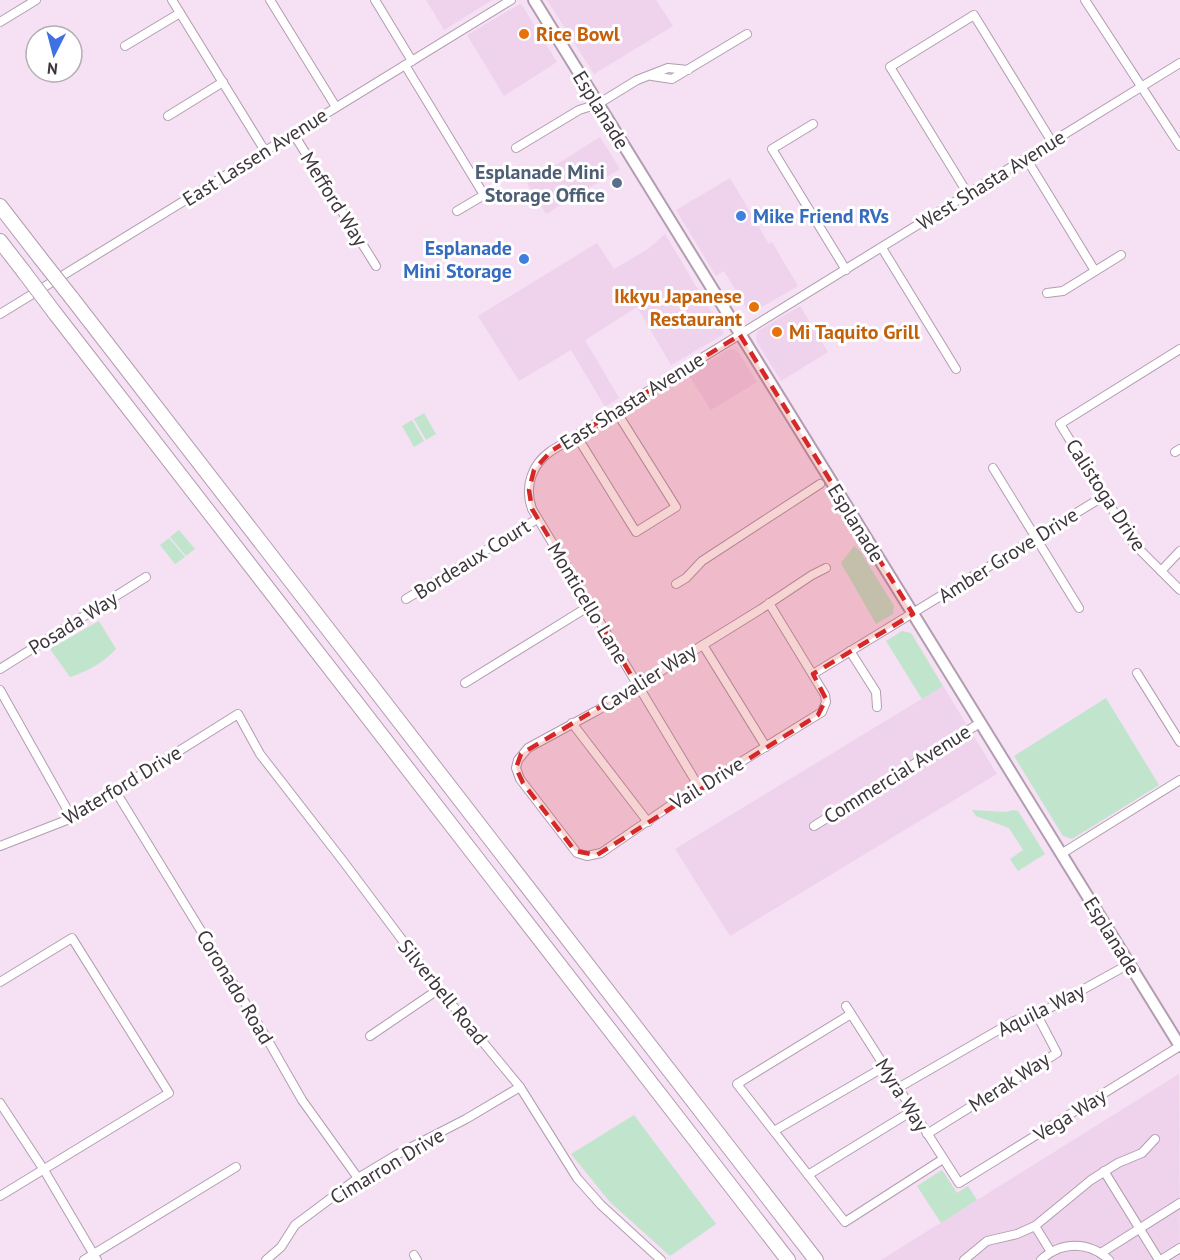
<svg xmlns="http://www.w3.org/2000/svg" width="1180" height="1260" font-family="'PT Sans',sans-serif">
	<rect width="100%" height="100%" fill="#f5e0f4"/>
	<g fill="#efd3ed">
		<path d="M426,0H492L444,30Z"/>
		<path d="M547,0H656L673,26L594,74Z"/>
		<path d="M520,4L522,5L557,62L504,96L467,35Z"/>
		<path d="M600,137L620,169L546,214L527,183Z"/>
		<path d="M730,178L769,244L772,242L798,286L750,314L724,271L716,276L676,210Z"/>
		<path d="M665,234L724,333L721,336L671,365L637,307L585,340L619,398L605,407L571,350L519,381L478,316L597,243L614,269L648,249Z"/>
		<path d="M800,306L828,352L781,381L757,342L756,336L758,331Z"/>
		<path d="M734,349L739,353L757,382L711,410L688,374L728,350Z"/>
		<path d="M943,686L997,774L730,936L675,849Z"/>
		<path d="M1179,1074L1180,1260H881Z"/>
	</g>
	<g fill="#c0e5cc">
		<path d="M424,413L436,434L426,440L414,419Z"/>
		<path d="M412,420L424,441L414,447L402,426Z"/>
		<path d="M179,530L195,549L186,556L170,537Z"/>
		<path d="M169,538L185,557L175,564L160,545Z"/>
		<path d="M854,546L860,551L894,606L893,614L876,624L841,563Z"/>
		<path d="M99,621L116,649C103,663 88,671 70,677L50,649Z"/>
		<path d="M902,631L911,633L943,686L922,699L886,641Z"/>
		<path d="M1106,698L1159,785L1072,839L1063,836L1014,756Z"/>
		<path d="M972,810L1006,812L1013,810L1018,811L1045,854L1018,871L1010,859L1023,850L1009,828L976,816Z"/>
		<path d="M634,1115L716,1224L670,1256L610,1202L571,1154Z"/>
		<path d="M942,1170L957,1193L968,1186L977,1200L941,1223L917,1186Z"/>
	</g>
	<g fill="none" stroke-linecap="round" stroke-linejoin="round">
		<g stroke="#b29db0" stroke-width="10">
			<g id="minor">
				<path d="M172,0L265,151"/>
				<path d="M270,0L336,107"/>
				<path d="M375,0L412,61"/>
				<path d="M1085,0L1180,146"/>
				<path d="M0,22L36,0"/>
				<path d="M125,46L180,13"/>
				<path d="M405,65L484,195L457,211"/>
				<path d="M652,76L672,79L747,34"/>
				<path d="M168,116L223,82"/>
				<path d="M813,124L772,149L846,270"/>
				<path d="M293,133L376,266"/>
				<path d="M516,148L579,110L598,104L637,80L668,68L688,70"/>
				<path d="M1026,158L1095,271"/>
				<path d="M968,194L890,67L974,15L1052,142"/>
				<path d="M882,248L956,369"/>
				<path d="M1047,293L1063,291L1121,255"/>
				<path d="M0,314L511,0"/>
				<path d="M1180,349L1060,424L1133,543L1180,590"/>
				<path d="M576,435L636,532L676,507L616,411"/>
				<path d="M1175,452L1180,449"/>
				<path d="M993,468L1079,608"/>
				<path d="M1161,571L1180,551"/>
				<path d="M676,584L686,578L702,561L820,484"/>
				<path d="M406,599L537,519"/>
				<path d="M769,603L825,695L826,702L822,712L671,805L601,853L587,856L577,853L520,779L516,768L518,760L528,748L598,710L761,609L812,575L826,568"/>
				<path d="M703,645L766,747"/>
				<path d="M850,651L876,692L877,707"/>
				<path d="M0,669L146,577"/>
				<path d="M1137,673L1180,742"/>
				<path d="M813,674L1104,496"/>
				<path d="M465,683L591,605"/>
				<path d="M0,690L72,818"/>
				<path d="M572,723L648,822"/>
				<path d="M699,787L532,509C524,486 532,464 551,451L1180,63"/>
				<path d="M116,792L266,1037L302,1100L358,1178"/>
				<path d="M814,826L980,723"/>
				<path d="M0,846L72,818L238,714L260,754L343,861L439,989L520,1087L577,1178L601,1205L661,1260"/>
				<path d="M1061,854L1180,780"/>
				<path d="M0,982L72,938L169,1093L0,1196"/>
				<path d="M846,1006L959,1183L1180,1046"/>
				<path d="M851,1014L737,1084L845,1222L943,1159"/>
				<path d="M370,1036L439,989"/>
				<path d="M898,1088L1014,1021L1037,1015L1129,964"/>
				<path d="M0,1103L44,1170L97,1260"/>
				<path d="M774,1131L884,1067"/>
				<path d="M927,1134L1057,1053L1037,1015"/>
				<path d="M1104,1171L1159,1260"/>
				<path d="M808,1175L912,1111"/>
				<path d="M1035,1226L1051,1252"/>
				<path d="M1101,1253L1180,1203"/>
				<path d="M414,1255L417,1260"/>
				<path d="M84,1260L236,1167"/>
				<path d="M266,1260L281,1247L295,1225L358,1178L398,1154L466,1119L520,1087"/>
				<path d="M964,1260L987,1241L1017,1234L1035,1226L1091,1180L1118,1163L1142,1153L1155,1139"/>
				<path d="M1041,1260C1061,1241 1089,1241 1109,1260"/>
				<path d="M1161,1260L1180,1248"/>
			</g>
		</g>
		<g stroke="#b29db0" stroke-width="14">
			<path id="secondary" d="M534,0L1180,1046"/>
		</g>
		<g stroke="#b29db0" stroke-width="16">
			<g id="motorway">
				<path d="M0,206L41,259"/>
				<path d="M0,241L24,272"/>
				<path d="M71,297L816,1260"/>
				<path d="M54,312L788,1260"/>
			</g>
		</g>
		<use href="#minor" stroke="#fff" stroke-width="8"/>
		<use href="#secondary" stroke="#fff" stroke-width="10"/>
		<use href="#motorway" stroke="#fff" stroke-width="14"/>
		<g stroke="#b29db0" stroke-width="16" stroke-linecap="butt">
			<g id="motorway-bridge">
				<path d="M41,259L71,297"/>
				<path d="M24,272L54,312"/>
			</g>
		</g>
		<use href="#motorway-bridge" stroke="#fff" stroke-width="14"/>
	</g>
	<path fill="#d62828" fill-opacity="0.2" stroke="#d62828" stroke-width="4.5" stroke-dasharray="12 8" stroke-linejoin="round" d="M740,335L913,614L813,674L826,699L818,715L597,855L575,851L523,783L516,768L521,754L637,685L532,509L529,490L534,470L551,451Z"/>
	<g fill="#e8710a" stroke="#fff" stroke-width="2">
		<circle cx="524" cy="34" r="6"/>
		<circle cx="754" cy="307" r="6"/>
		<circle cx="777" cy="332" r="6"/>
	</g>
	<circle fill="#5c6f8a" stroke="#fff" stroke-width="2" cx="617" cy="183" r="6"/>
	<g fill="#3f7fe0" stroke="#fff" stroke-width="2">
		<circle cx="741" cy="216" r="6"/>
		<circle cx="524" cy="259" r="6"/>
	</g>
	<g text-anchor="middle" stroke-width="6" stroke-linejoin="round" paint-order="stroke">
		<g font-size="20" font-weight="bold" fill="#c56008" stroke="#fff" text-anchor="start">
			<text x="536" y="41">Rice Bowl</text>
			<text x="742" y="303" text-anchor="end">Ikkyu Japanese<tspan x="742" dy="23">Restaurant</tspan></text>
			<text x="789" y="339">Mi Taquito Grill</text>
		</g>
		<g font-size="20" fill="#3e353d" stroke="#fff">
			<text transform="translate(601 110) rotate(58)" y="7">Esplanade</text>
			<text transform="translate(255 157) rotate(-32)" y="7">East Lassen Avenue</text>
			<text transform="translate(991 180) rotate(-32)" y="7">West Shasta Avenue</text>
			<text transform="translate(334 199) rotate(58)" y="7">Mefford Way</text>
			<text transform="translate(632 401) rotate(-32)" y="7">East Shasta Avenue</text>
			<text transform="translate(1106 495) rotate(57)" y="7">Calistoga Drive</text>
			<text transform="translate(856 523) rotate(58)" y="7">Esplanade</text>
			<text transform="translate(1008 555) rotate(-32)" y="7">Amber Grove Drive</text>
			<text transform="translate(472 559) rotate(-32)" y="7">Bordeaux Court</text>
			<text transform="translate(588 603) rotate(59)" y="7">Monticello Lane</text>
			<text transform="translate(73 623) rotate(-32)" y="7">Posada Way</text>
			<text transform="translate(648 678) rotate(-32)" y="7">Cavalier Way</text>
			<text transform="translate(897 774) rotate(-32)" y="7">Commercial Avenue</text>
			<text transform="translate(707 783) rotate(-32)" y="7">Vail Drive</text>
			<text transform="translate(122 785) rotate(-31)" y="7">Waterford Drive</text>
			<text transform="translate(1112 936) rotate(58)" y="7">Esplanade</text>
			<text transform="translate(235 987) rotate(59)" y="7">Coronado Road</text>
			<text transform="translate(443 992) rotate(51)" y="7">Silverbell Road</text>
			<text transform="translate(1041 1010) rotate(-26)" y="7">Aquila Way</text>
			<text transform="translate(1009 1082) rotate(-33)" y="7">Merak Way</text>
			<text transform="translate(902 1095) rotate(58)" y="7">Myra Way</text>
			<text transform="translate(1070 1115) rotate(-32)" y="7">Vega Way</text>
			<text transform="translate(387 1166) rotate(-31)" y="7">Cimarron Drive</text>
		</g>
		<g font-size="20" font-weight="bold" fill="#4e5e75" stroke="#fff" text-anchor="end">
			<text x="605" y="179">Esplanade Mini<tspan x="605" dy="23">Storage Office</tspan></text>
		</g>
		<g font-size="20" font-weight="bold" fill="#366cbe" stroke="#fff" text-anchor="start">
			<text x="753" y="223">Mike Friend RVs</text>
			<text x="512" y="255" text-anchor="end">Esplanade<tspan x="512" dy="23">Mini Storage</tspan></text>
		</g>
	</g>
	<g transform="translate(54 54) rotate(186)"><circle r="28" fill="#ffffff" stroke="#b2aeb1" stroke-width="1.5"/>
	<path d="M0-4.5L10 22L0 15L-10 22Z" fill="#3e71e1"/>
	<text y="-9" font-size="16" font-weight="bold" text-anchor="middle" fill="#3e353d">N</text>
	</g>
</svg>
